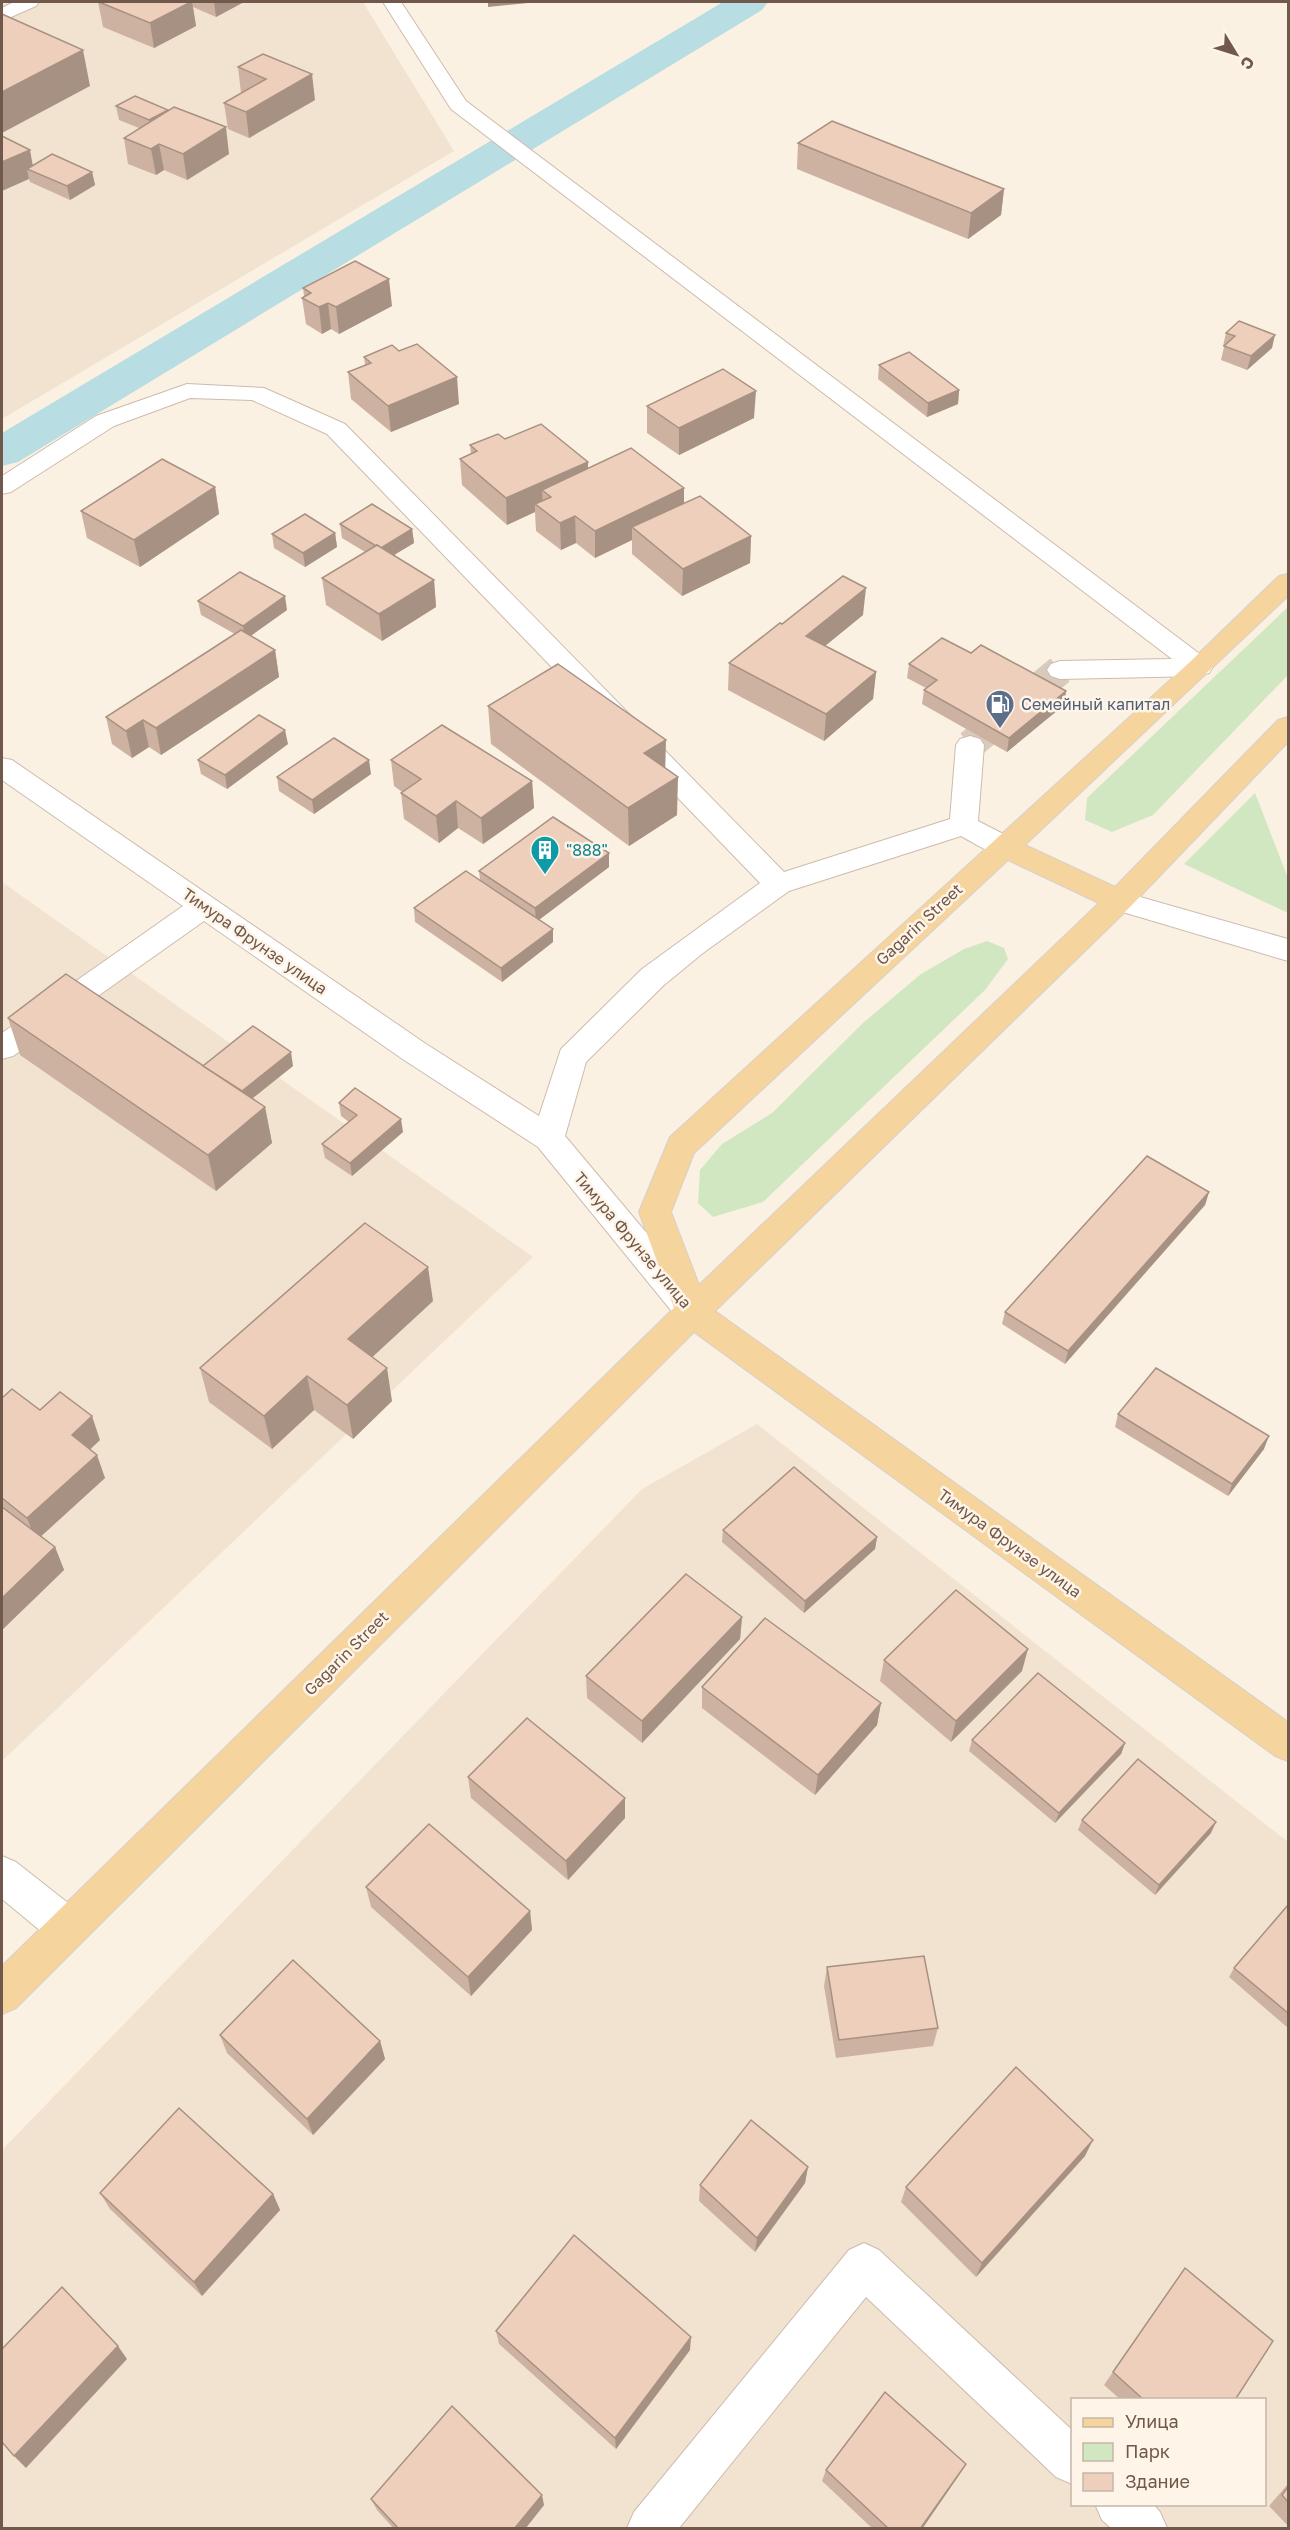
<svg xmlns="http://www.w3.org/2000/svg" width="1290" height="2530" font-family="'Golos Text',sans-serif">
	<rect width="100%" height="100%" fill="#fbf1e2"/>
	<g fill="#f2e3d1" fill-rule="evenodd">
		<path d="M2,2H363L454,151L2,419Z"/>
		<path d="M2,882L533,1257L2,1761Z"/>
		<path d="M757,1424L1288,1842V2528H2V2150L642,1489ZM1072,2400H1264V2504H1072Z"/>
	</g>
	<g fill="#d1e7c2">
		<path d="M1288,607V675L1153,815L1112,832L1085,820L1087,798Z"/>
		<path d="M1255,793L1288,878V913L1184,864Z"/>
		<path d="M987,941L1004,948L1008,959L985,990L763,1202L713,1217L698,1203L700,1170L722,1144L772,1113L863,1023L921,974L964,949Z"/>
	</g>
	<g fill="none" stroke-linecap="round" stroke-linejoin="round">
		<path fill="#b8dde2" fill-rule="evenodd" d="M723,2H768L762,10L18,462L2,466V433Z"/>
		<path stroke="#d8cbbc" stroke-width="30" stroke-dasharray="30 15" stroke-linecap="butt" d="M970,745L1060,670"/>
		<g stroke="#cdbbad" stroke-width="2">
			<g id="minor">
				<path d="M14,2H39L36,6L2,21V8Z"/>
				<path d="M383,2H401L466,101L1209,661L1213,667L1209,673L1200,676L1060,679L1051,676L1047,670L1051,664L1060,661L1172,659L451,109Z"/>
				<path d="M187,384L264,388L345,424L784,872L950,819L956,745L960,739L970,736L980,739L984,745L978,821L1013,839L1017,846L1013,853C994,858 978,845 961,836L789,891L703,953L664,985L586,1062L565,1136L702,1299L707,1309L702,1319L690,1323L678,1319L538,1147L404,1060L204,921L13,1056L2,1059V1033L183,906L2,780V758L12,760L426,1044L539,1116L561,1049L642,969L760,883L327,434L252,400L190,398L114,426L11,492L2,494V476L96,416Z"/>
				<path d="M1119,891L1288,939V961L1109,908L1104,901L1109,894Z"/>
				<path d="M2,1856L16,1862L82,1914L88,1928L82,1942L68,1947L54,1942L2,1899Z"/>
				<path d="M864,2243L879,2250L1072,2430V2484L1056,2477L866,2297L679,2528H627L634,2512L849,2250Z"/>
				<path d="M1095,2504H1153L1160,2512L1167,2528H1111L1102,2520Z"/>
			</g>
		</g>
		<g stroke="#d7d0cc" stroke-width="2">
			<path id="major" d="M1288,574V596L1025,845L1115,887L1278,720L1288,717V742L1129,908L715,1311L1288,1722V1761L1275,1756L694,1332L16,2008L2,2014V1966L674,1308L639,1212L670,1137L1191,661L1279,576ZM1008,860L1099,903L699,1285L671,1212L694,1153Z"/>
		</g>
		<use href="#minor" fill="#fff" fill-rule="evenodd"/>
		<use href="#major" fill="#f6d49e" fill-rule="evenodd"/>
	</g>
	<g fill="#cdb2a1">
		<path d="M98,2H244L216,17L193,7L196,26L154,48L103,27Z"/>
		<path d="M238,67L315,100L249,138L228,129L224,103L241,93Z"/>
		<path d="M116,106L168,110V111L229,154L187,180L164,170L156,175L128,164L124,138L139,128L119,120Z"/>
		<path d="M2,136L33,165L92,172L95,185L70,200L30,182L29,179Z"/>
		<path d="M798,143L1004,189L1001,215L968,239L797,169Z"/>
		<path d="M303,288L392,306L339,334L331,329L322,334L306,324L302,298L304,296Z"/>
		<path d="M1226,333L1272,348L1247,370L1221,360L1224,347L1223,346Z"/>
		<path d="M364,357L459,404L391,432L351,399L348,372L365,365Z"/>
		<path d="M879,365L959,390L958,404L927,417L878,379Z"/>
		<path d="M647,406L754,418L679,455L647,433Z"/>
		<path d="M505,439L588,468L684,488V504L751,536L750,563L682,596L632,554V540L595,558L576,543L561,550L536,531L535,512L507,525L462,485L460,459L471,454L470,445Z"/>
		<path d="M215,487L219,514L140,567L87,538L81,511Z"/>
		<path d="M340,524L412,529L414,543L393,555L434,580L436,607L382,641L326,605L322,578L365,552L342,538Z"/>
		<path d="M335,533L337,547L305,567L274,548L272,534Z"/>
		<path d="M198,601L287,610L250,636L275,650L279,677L161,755L149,747L132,758L112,744L106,717L235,634L201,615Z"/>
		<path d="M863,615L825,646L876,672L873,699L824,741L728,690L729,663L782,624Z"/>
		<path d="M971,653L1066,691L1064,705L1007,752L922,704L924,690L926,688L907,678L909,664Z"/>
		<path d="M488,706L665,768L677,815L629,846L491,744Z"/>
		<path d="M288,744L227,789L201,774L198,760Z"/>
		<path d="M391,760L532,781L534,808L483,844L458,828L439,843L404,819L401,793L402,792L394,786Z"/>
		<path d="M371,774L314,814L279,791L277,777Z"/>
		<path d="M609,853V867L539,920L553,929V942L502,982L415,922L414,908L480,880L479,871Z"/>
		<path d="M8,1018L203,1066H293L252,1098L265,1107L272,1143L216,1191L20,1055Z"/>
		<path d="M339,1103L403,1132L352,1176L325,1158L322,1144L349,1122L341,1116Z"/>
		<path d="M1209,1192L1205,1205L1065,1364L1002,1324L1005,1312Z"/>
		<path d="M433,1301L372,1357L392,1401L353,1439L314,1410L272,1449L209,1402L200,1368Z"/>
		<path d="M2,1398L40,1410L100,1440L90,1449L105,1478L40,1536L55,1547L64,1570L2,1630Z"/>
		<path d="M1118,1414L1264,1449L1228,1496L1115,1427Z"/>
		<path d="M723,1530L877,1537L875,1549L804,1613L722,1542Z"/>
		<path d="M742,1617L740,1639L642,1743L587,1698L586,1676Z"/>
		<path d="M884,1660L1022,1671L951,1742L880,1681Z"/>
		<path d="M702,1687L881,1703L877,1725L815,1795L702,1708Z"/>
		<path d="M972,1740L1125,1743L1121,1754L1055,1823L969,1751Z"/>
		<path d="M468,1777L625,1818L568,1880L471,1798Z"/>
		<path d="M1082,1820L1211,1833L1155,1895L1078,1830Z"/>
		<path d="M366,1887L530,1911L532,1930L471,1996L371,1907Z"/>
		<path d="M1288,1905V2028L1229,1977L1234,1968Z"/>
		<path d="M827,1967L938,2028L933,2046L836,2058L824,1986Z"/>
		<path d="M220,2035L380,2041L385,2059L313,2135L227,2053Z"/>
		<path d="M1085,2156L976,2277L901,2202L906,2187Z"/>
		<path d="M808,2167L805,2183L755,2252L699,2201L700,2185Z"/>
		<path d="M100,2193L273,2194L280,2210L202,2296L110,2209Z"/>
		<path d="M1185,2268L1235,2400H1121L1104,2385Z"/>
		<path d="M496,2331L690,2350L616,2449L499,2344Z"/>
		<path d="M826,2470L959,2475L922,2529H873L822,2481Z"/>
		<path d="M1288,2484V2526L1269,2506Z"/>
		<path d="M371,2499L544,2505L525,2529H394L377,2510Z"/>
	</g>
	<g fill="#a79183">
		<path d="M191,2H192L196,26L154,48L150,23Z"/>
		<path d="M214,2H244L216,17Z"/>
		<path d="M488,2H538L488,7Z"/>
		<path d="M83,50L90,86L2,133V92Z"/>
		<path d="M312,74L315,100L249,138L246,112Z"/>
		<path d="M168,110L170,123L151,134L149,120Z"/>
		<path d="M226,127L229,154L187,180L183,154Z"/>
		<path d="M159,144L164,170L156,175L151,149Z"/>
		<path d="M30,150L34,172L27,169L29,179L2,191V162Z"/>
		<path d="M92,172L95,185L70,200L67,186Z"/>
		<path d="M1004,189L1001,215L968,239L971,213Z"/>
		<path d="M389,279L392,306L339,334L336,307Z"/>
		<path d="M328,303L331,329L322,334L319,307Z"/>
		<path d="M1275,335L1272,348L1247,370L1251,356Z"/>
		<path d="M457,377L459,404L391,432L388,406Z"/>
		<path d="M959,390L958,404L927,417L928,403Z"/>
		<path d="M756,391L754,418L679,455V428Z"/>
		<path d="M588,462V489L551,497L542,490L543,509L535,504V512L507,525L506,498Z"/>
		<path d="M215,487L219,514L140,567L134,540Z"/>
		<path d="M684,488V515L632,527V540L595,558V531Z"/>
		<path d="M575,516L576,543L561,550L560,523Z"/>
		<path d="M412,529L414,543L381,563L380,549Z"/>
		<path d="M335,533L337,547L305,567L303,553Z"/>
		<path d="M751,536L750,563L682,596L683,569Z"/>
		<path d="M434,580L436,607L382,641L379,614Z"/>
		<path d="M866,588L863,615L804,663L806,636Z"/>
		<path d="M285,596L287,610L245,640L243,626Z"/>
		<path d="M275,650L279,677L161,755L156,728Z"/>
		<path d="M876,672L873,699L824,741L826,714Z"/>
		<path d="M1066,691L1064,705L1007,752L1009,738Z"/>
		<path d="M143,720L149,747L132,758L126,731Z"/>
		<path d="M285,730L288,744L227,789L225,775Z"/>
		<path d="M666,740L665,777L644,753Z"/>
		<path d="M369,760L371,774L314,814L312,800Z"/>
		<path d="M678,777L677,815L629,846L628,808Z"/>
		<path d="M532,781L534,808L483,844L481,818Z"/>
		<path d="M456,801L458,828L439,843L436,816Z"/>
		<path d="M609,853V867L536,922L535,908Z"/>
		<path d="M553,929V942L502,982L501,968Z"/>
		<path d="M291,1052L293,1066L238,1110L235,1097Z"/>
		<path d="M265,1107L272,1143L216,1191L208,1155Z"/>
		<path d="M401,1119L403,1132L352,1176L350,1163Z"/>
		<path d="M1209,1192L1205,1205L1065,1364L1068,1351Z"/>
		<path d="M428,1267L433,1301L354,1374L348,1339Z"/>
		<path d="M387,1368L392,1401L353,1439L347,1405Z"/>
		<path d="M307,1376L314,1410L272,1449L264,1416Z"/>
		<path d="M92,1416L100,1440L80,1459L72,1435Z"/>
		<path d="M1269,1436L1264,1449L1228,1496L1232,1484Z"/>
		<path d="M97,1455L105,1478L36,1541L27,1518Z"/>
		<path d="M877,1537L875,1549L804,1613L805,1601Z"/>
		<path d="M55,1547L64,1570L2,1630V1598Z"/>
		<path d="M742,1617L740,1639L642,1743V1721Z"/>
		<path d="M1028,1649L1022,1671L951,1742L956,1721Z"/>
		<path d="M881,1703L877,1725L815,1795L818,1775Z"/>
		<path d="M1125,1743L1121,1754L1055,1823L1059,1813Z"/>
		<path d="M625,1798V1818L568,1880L566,1861Z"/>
		<path d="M1216,1822L1211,1833L1155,1895L1159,1885Z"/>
		<path d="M530,1911L532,1930L471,1996L468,1977Z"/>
		<path d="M380,2041L385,2059L313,2135L307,2119Z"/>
		<path d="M1093,2140L1085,2156L976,2277L982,2263Z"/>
		<path d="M808,2167L805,2183L755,2252L757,2238Z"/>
		<path d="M273,2194L280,2210L202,2296L194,2282Z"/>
		<path d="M691,2337L690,2350L616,2449L615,2438Z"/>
		<path d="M118,2346L127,2359L26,2468L14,2456Z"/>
		<path d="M966,2464L959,2475L922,2529H920Z"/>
		<path d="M542,2495L544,2505L525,2529H514Z"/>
	</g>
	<g fill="#eecfbb" stroke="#a79183" stroke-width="1.5">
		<path d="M99,2H191L150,23Z"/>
		<path d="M2,14L83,50L2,92Z"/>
		<path d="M263,54L312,74L246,112L224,103L266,79L238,67Z"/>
		<path d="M135,96L168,110L149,120L116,106Z"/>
		<path d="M174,107L226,127L183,154L159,144L151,149L124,138Z"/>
		<path d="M832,121L1004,189L971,213L798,143Z"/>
		<path d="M2,136L30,150L2,162Z"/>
		<path d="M52,154L92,172L67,186L27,169Z"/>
		<path d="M355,261L389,279L336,307L328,303L319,307L302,298L311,293L303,288Z"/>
		<path d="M1239,321L1275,335L1251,356L1224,346L1235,336L1226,333Z"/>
		<path d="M417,344L457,377L388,406L348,372L371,363L364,357L392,345L399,351Z"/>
		<path d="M909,352L959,390L928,403L879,365Z"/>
		<path d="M723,369L756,391L679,428L647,406Z"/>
		<path d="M541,424L588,462L506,498L460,459L477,451L470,445L498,434L505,439Z"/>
		<path d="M631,448L684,488L595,531L575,516L560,523L535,504L551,497L542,490Z"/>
		<path d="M162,459L215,487L134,540L81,511Z"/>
		<path d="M700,496L751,536L683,569L632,527Z"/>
		<path d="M372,504L412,529L381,548L377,545L376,546L340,524Z"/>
		<path d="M305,514L335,533L303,553L272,534Z"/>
		<path d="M377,545L434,580L379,614L322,578Z"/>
		<path d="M240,572L285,596L243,626L198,601Z"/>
		<path d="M843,576L866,588L806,636L876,672L826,714L729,663L780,623L782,624Z"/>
		<path d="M241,630L275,650L156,728L143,720L126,731L106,717Z"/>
		<path d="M942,638L971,653L981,645L1066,691L1009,738L924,690L937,680L909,664Z"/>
		<path d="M558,664L666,740L644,753L678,777L628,808L488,706Z"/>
		<path d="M259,715L285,730L225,775L198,760Z"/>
		<path d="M442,725L532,781L481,818L456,801L436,816L401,793L421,779L391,760Z"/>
		<path d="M334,738L369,760L312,800L277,777Z"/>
		<path d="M553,817L609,853L535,908L479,871Z"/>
		<path d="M466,871L553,929L501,968L414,908Z"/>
		<path d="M66,974L265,1107L208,1155L8,1018Z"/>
		<path d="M253,1026L291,1052L242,1091L203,1066Z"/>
		<path d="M355,1088L401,1119L350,1163L322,1144L357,1115L339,1103Z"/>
		<path d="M1147,1156L1209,1192L1068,1351L1005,1312Z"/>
		<path d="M365,1223L428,1267L348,1339L387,1368L347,1405L307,1376L264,1416L200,1368Z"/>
		<path d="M1156,1368L1269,1436L1232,1484L1118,1414Z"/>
		<path d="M12,1389L40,1410L60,1392L92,1416L72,1435L97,1455L27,1518L2,1498V1398Z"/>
		<path d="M794,1467L877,1537L805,1601L723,1530Z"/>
		<path d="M2,1507L55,1547L2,1598Z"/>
		<path d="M686,1574L742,1617L642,1721L586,1676Z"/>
		<path d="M956,1590L1028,1649L956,1721L884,1660Z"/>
		<path d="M765,1618L881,1703L818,1775L702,1687Z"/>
		<path d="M1038,1673L1125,1743L1059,1813L972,1740Z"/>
		<path d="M527,1718L625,1798L566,1861L468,1777Z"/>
		<path d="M1138,1759L1216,1822L1159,1885L1082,1820Z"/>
		<path d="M429,1824L530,1911L468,1977L366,1887Z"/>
		<path d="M1288,1905V2013L1234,1968Z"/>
		<path d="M924,1956L938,2028L839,2040L827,1967Z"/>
		<path d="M293,1960L380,2041L307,2119L220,2035Z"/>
		<path d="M1016,2067L1093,2140L982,2263L906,2187Z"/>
		<path d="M179,2108L273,2194L194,2282L100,2193Z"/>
		<path d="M751,2120L808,2167L757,2238L700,2185Z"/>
		<path d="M574,2235L691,2337L615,2438L496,2331Z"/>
		<path d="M1185,2268L1273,2341L1235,2400H1144L1113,2372Z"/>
		<path d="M62,2287L118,2346L14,2456L2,2442V2349Z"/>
		<path d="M885,2392L966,2464L920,2529H889L826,2470Z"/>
		<path d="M452,2406L542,2495L514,2529H399L371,2499Z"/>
		<path d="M1288,2487V2502L1282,2495Z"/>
	</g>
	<defs>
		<g id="fuel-pin" transform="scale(1.5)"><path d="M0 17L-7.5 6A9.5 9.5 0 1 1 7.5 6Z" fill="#5c6f8a" stroke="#fef5e8"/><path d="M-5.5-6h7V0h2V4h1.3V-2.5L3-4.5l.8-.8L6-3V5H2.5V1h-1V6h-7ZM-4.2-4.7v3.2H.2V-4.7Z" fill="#fff"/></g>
		<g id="building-pin" transform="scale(1.5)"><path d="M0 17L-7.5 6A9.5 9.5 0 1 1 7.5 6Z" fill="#0f9aa8" stroke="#fef5e8"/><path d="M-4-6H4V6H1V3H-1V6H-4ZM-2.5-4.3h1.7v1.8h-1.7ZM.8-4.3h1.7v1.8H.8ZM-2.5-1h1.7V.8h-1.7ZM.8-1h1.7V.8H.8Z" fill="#fff"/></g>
	</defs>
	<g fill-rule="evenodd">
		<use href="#fuel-pin" x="1000" y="704"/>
		<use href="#building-pin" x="545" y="850"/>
	</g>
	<g text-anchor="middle" stroke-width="5" stroke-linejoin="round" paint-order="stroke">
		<g font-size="16" fill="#4e5e75" stroke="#fef5e8" text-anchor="start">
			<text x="1021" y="710">Семейный капитал</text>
		</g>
		<g font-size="16" fill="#0d838f" stroke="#fef5e8" text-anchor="start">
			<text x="566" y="856">"888"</text>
		</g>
		<g font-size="16" fill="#70584a" stroke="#fef5e8">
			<text transform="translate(919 924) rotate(-43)" y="6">Gagarin Street</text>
			<text transform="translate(255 941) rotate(35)" y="6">Тимура Фрунзе улица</text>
			<text transform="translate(633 1240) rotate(50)" y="6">Тимура Фрунзе улица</text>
			<text transform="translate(1010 1543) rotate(36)" y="6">Тимура Фрунзе улица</text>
			<text transform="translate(346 1653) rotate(-45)" y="6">Gagarin Street</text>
		</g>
	</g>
	<rect width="1290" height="2530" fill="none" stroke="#70584a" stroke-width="6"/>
	<rect x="1071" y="2398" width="195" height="108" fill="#fef5e8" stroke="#c5b6a9" stroke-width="1.5"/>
	<rect x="1083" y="2418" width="30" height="9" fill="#f6d49e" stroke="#c5b6a9" stroke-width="1.5"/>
	<text x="1125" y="2428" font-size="18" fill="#70584a">Улица</text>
	<rect x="1083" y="2443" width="30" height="18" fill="#d1e7c2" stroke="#c5b6a9" stroke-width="1.5"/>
	<text x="1125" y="2458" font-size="18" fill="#70584a">Парк</text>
	<rect x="1083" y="2473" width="30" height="18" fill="#eecfbb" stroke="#c5b6a9" stroke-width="1.5"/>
	<text x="1125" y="2488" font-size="18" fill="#70584a">Здание</text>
	<g transform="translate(1236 54) rotate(128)" stroke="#fef5e8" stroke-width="4.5" paint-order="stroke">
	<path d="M0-4.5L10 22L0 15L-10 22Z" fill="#70584a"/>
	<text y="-9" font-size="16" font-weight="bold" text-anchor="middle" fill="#70584a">С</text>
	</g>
</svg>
